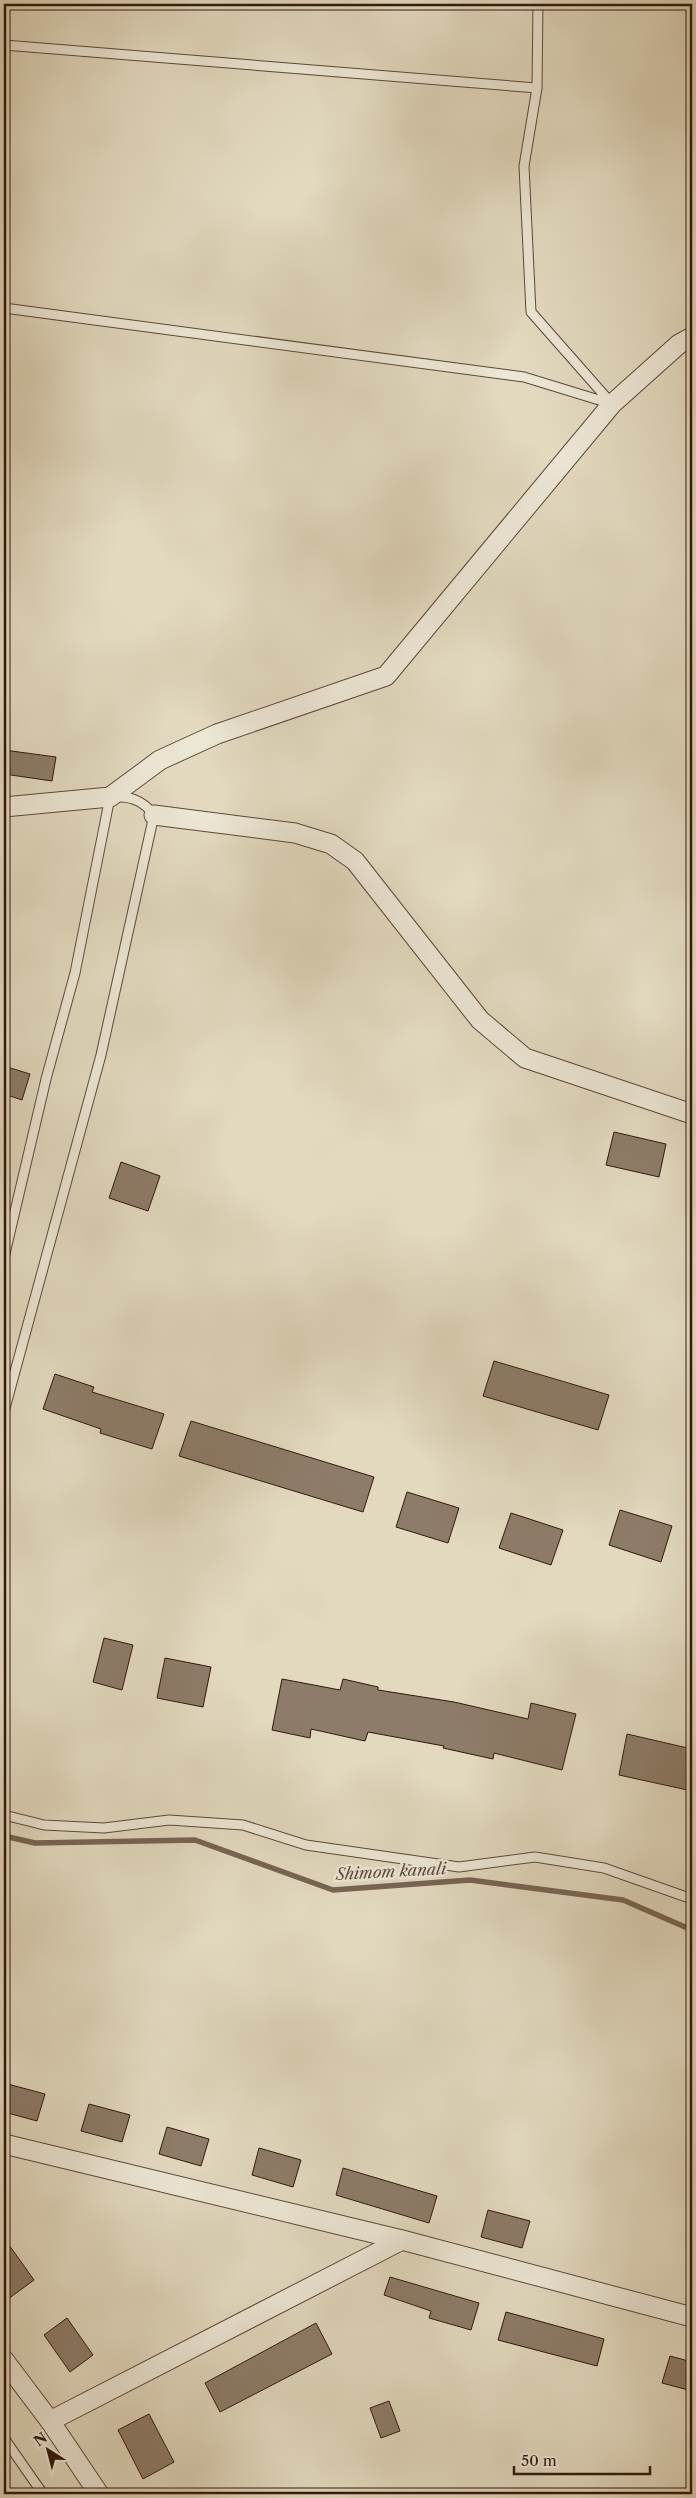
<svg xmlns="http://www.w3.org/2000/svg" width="696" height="2498" font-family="'Libre Caslon Text',serif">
	<rect width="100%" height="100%" fill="#e2d9bf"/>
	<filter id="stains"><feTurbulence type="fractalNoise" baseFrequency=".004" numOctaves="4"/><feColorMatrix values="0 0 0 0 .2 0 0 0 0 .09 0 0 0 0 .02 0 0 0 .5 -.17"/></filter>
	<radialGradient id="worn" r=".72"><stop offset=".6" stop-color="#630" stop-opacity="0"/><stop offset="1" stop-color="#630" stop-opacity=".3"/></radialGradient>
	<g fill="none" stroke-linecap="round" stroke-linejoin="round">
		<path stroke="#776453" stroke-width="5.5" d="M4,1836L35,1843L195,1840L333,1890L470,1880L623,1900L692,1930"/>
	</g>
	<g fill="#8d7c69" stroke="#31180c">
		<path d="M4,750L56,757L52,781L4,774Z"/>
		<path d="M4,1066L30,1074L22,1100L4,1094Z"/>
		<path d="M614,1132L666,1144L659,1177L606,1165Z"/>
		<path d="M121,1162L160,1176L148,1211L109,1198Z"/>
		<path d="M494,1361L609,1395L598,1430L483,1396Z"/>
		<path d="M55,1374L94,1387L92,1392L164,1414L152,1449L100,1433L101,1429L43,1409Z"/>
		<path d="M191,1421L374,1477L363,1512L179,1456Z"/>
		<path d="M407,1492L459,1508L448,1543L396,1527Z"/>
		<path d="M620,1510L672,1526L661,1562L609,1545Z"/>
		<path d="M511,1513L563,1530L551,1565L499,1548Z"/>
		<path d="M104,1638L133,1645L122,1690L93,1682Z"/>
		<path d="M165,1658L211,1667L203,1707L157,1698Z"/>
		<path d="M282,1679L340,1690L343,1679L378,1687V1690L454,1702L528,1719L531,1703L576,1714L562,1770L494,1753L493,1759L443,1748L444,1746L368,1732L365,1741L311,1729L310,1738L272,1730Z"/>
		<path d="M627,1734L692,1749V1791L619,1775Z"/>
		<path d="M4,2083L45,2094L37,2121L4,2112Z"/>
		<path d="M89,2104L130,2115L122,2142L81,2131Z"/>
		<path d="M167,2127L209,2139L201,2166L159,2154Z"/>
		<path d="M259,2148L301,2160L293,2187L252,2175Z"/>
		<path d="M343,2168L437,2196L429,2223L336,2195Z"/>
		<path d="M488,2210L530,2221L522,2248L481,2237Z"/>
		<path d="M4,2238L34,2280L4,2302Z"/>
		<path d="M390,2277L479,2303L471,2330L429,2318L431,2311L384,2295Z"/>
		<path d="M506,2312L604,2339L597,2366L498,2340Z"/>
		<path d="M67,2318L93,2355L70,2372L44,2335Z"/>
		<path d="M316,2323L332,2354L220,2412L205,2383Z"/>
		<path d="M670,2356L692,2362V2391L662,2383Z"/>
		<path d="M389,2401L400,2431L381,2438L370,2408Z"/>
		<path d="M149,2414L174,2462L143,2479L118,2430Z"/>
	</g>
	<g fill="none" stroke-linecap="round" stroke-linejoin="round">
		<g stroke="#5d4839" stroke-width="11">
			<g id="lane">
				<path d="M4,45L537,88"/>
				<path d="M4,308L524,377L612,404L531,312L524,166L537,88L538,4"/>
				<path d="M4,1258L46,1079L75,973L110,797C129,796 142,799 154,815L101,1055L4,1412"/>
				<path d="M4,1815L44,1825L104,1828L169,1820L243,1825L306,1845L459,1867L535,1857L604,1868L692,1899"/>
				<path d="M4,2438L43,2494"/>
			</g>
		</g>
		<g stroke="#5d4839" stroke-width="21">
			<g id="street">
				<path d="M4,807L110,797L160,760L217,734L386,676L612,404L679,344L692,337"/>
				<path d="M154,815L295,833L331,844L355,861L480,1020L525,1058L692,1114"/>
				<path d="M4,2144L402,2240L692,2317"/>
				<path d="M4,2360L50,2421L99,2494"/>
				<path d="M50,2421L402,2240"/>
			</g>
		</g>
		<use href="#lane" stroke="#ece6d5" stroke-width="9"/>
		<use href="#street" stroke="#ece6d5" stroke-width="19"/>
	</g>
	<g text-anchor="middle" stroke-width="5" stroke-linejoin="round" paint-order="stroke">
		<g font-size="16" font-style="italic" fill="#604b3b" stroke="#ece6d5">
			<text transform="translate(391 1871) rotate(-3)" y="6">Shimom kanali</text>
		</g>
	</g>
	<rect width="696" height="2498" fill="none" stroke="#e2d9bf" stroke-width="20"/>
	<rect x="5" y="5" width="686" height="2488" fill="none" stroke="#31180c" stroke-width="2.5"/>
	<rect x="10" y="10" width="676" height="2478" fill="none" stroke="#31180c"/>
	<g transform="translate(48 2450) rotate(324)" stroke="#ece6d5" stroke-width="4" paint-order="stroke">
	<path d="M0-4L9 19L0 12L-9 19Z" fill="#31180c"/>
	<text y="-8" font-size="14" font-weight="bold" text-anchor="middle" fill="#31180c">N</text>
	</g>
	<path d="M514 2466v8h136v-8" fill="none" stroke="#31180c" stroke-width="2.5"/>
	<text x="521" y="2466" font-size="15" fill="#31180c" stroke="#ece6d5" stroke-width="4" paint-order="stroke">50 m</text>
	<rect width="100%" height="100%" filter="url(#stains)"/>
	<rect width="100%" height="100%" fill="url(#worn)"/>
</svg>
